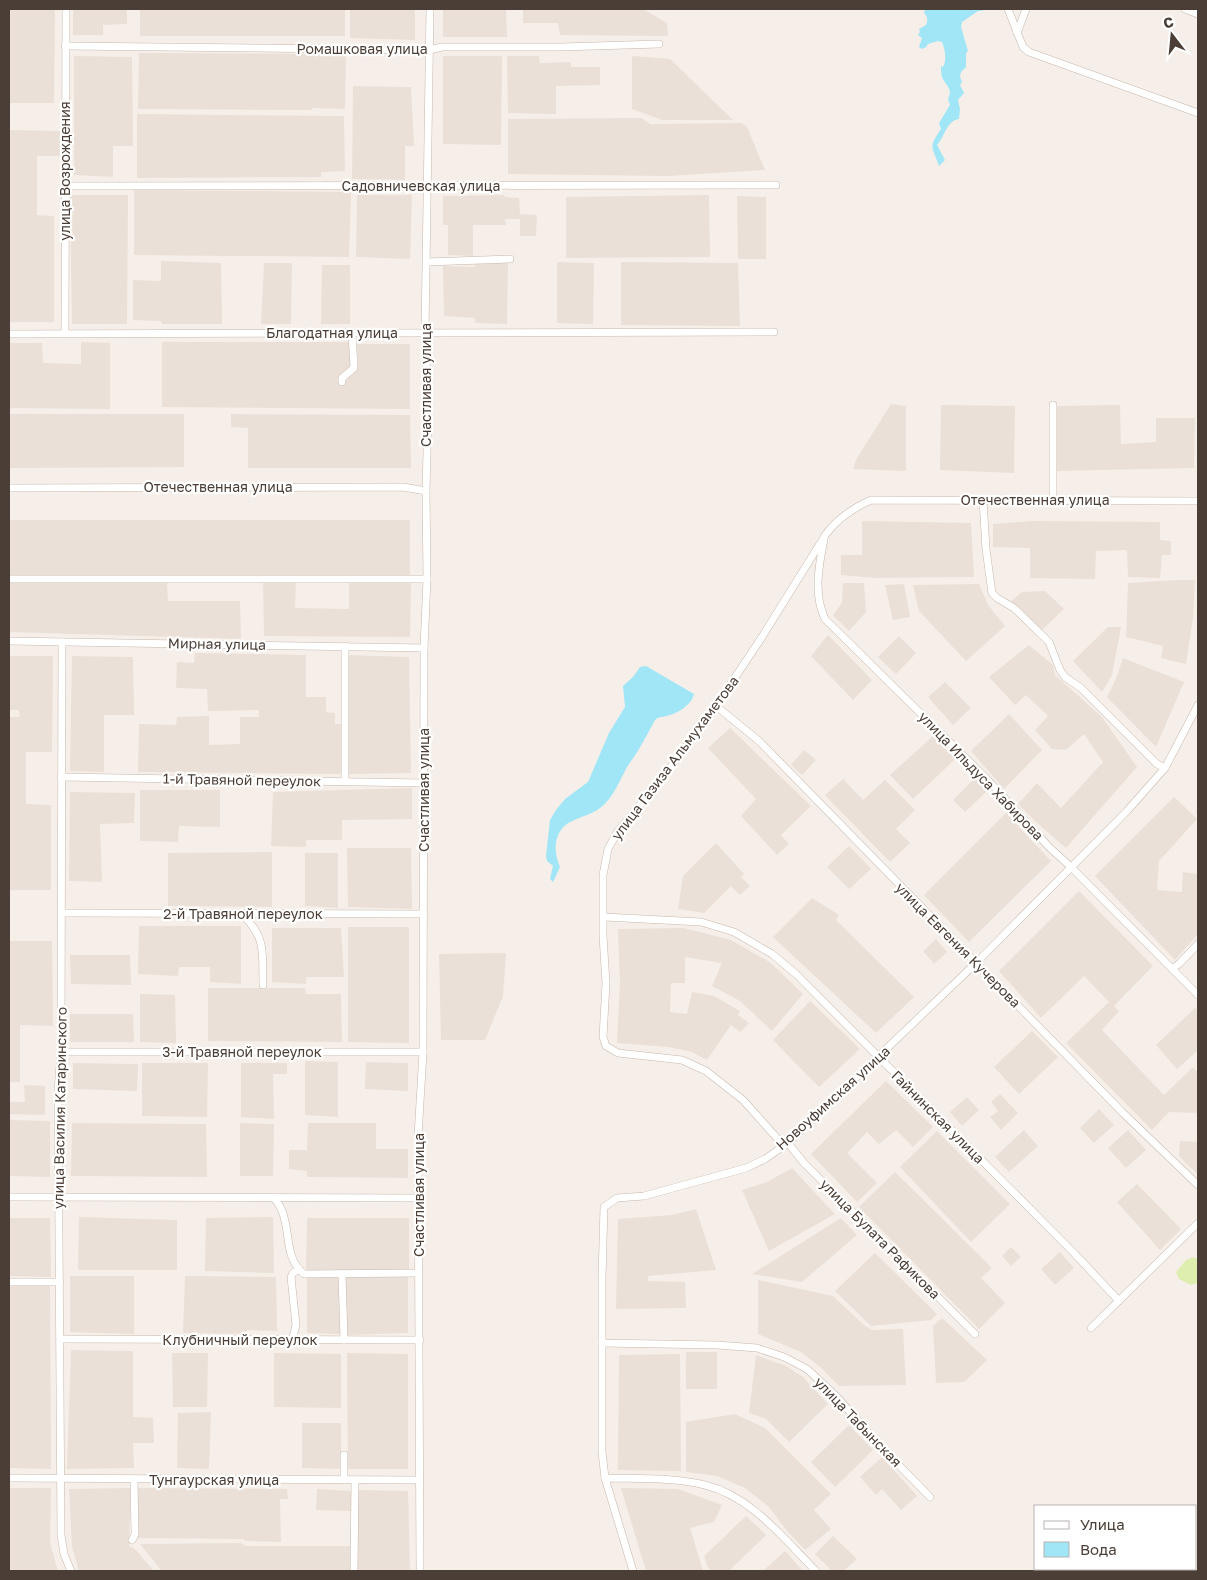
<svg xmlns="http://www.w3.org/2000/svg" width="1207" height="1580" font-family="'Golos Text',sans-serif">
	<rect width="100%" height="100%" fill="#f6efe9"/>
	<g fill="#eae0d7">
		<path d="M11,9H55L54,103H9V11Z"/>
		<path d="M73,9H127V24L103,25V35H73Z"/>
		<rect x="140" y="9" width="205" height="27"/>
		<path d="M350,9H415V40L350,38Z"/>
		<path d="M443,9H506L507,37H443Z"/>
		<path d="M523,9H643L667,23L668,36L560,35L558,23H523Z"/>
		<path d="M139,53L346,54L345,109L312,108V110L138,109Z"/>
		<path d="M74,56L132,57L133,146H113V177L74,175Z"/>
		<path d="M443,56H502L501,145L443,144Z"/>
		<path d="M507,56H539L540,63L571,62V67H600V85L556,86V114L508,113Z"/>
		<path d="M632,56L670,59L733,120H662L632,109Z"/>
		<path d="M353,86L411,87L414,146H405V180L352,179Z"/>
		<path d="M137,114L344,116L345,171L321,172V177L137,178Z"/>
		<path d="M632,118H642L650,124L742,123L747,127L765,170L667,176L508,174V119Z"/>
		<path d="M9,130L60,131L61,156H37V215L54,216V322H9Z"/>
		<path d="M134,190L351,192L349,257L134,255Z"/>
		<path d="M70,195H128L127,324H72Z"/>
		<path d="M357,195H412L410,259L356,257Z"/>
		<path d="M504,195L505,197L519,198L520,214L537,215L536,236H520V219H505L506,225H473V256L448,255V225H443V196Z"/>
		<path d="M709,195L710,257L566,258V197Z"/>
		<path d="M737,196L766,197V259H738Z"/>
		<path d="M161,261L221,263L222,324H162L161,321L133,320V280L161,281Z"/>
		<path d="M557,262L594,263L593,324L557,323Z"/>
		<path d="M621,262L738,263L740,326L621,325Z"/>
		<path d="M264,263H292L291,324H261Z"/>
		<path d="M475,263H508L507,324L475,323V318L444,316L443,266L475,267Z"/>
		<path d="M322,265H350V324H321Z"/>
		<path d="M81,342L110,343V409L9,408V343H42L43,363L81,364Z"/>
		<path d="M162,342H350L351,365L358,364L357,344H410V409L162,407Z"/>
		<path d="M891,404L906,406V471L853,469L857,458Z"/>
		<path d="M941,405L1015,406L1014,473L940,470Z"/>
		<path d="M1120,405L1121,444L1156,442V418H1195L1194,468L1055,471L1056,406Z"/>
		<path d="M9,414H184V467L9,468Z"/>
		<path d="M231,414L410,415L411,468H248V428L231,427Z"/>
		<rect x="9" y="520" width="401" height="55"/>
		<path d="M862,521L971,523L974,577L875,578L841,575V555H862Z"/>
		<path d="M1032,521L1160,522V540L1171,541V555H1162L1160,578L1128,577L1127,550L1096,551L1095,579L1030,578V548L993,547V524Z"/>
		<path d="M1178,580H1195L1193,618L1186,664L1161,658L1163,646L1126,637L1128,583Z"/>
		<path d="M296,581L295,608L349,609V581L411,582L410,637L264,636L263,582Z"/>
		<path d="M9,582H167L168,601H240L241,639L9,632Z"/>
		<path d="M843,583H864L866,612L849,631L833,615L842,603Z"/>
		<path d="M904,584L910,617L893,620L885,585Z"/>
		<path d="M979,584L988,605L1005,626L966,661L919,611L913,585Z"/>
		<path d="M1045,591L1064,609L1042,630L1011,601L1022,592Z"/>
		<path d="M1108,627H1121L1112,675L1102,692L1073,661Z"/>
		<path d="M828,635L872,680L853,700L811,656Z"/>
		<path d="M899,636L916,653L896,674L878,657Z"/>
		<path d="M1029,645L1053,665L1055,675L1102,717L1137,767L1066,848L1036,822L1018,804L1037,783L1061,808L1103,762L1084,734L1066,750L1052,749L1035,730L1048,716L1026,695L1015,705L989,677Z"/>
		<path d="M195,653L306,655V697H326V712L335,713V724H342L343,774L138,772L139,724L176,725L177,717L209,716V745L240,744V717H259V710L208,711L207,689L176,688L177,662L194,663Z"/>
		<path d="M347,655L409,657L411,773L348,774Z"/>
		<path d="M9,656H53L52,752H26V804L51,805V890H9V717H20L19,710H9Z"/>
		<path d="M72,656L133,657L134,715H104V772L70,771Z"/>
		<path d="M1123,658L1184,682L1156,747L1107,697L1116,679Z"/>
		<path d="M945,682L971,708L953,725L928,697Z"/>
		<path d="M1009,714L1042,750L1004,789L971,751Z"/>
		<path d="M730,728L811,806L781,835L789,844L777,855L741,816L756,799L708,748Z"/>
		<path d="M933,736L955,759L913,799L890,775Z"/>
		<path d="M804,750L816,760L802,775L791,765Z"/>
		<path d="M976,777L988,790L965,812L953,800Z"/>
		<path d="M843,779L863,800L885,780L915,810L896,829L910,843L890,862L825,795Z"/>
		<path d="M412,788V819L342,820V840H306V847L271,846L273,792Z"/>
		<path d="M140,790H220V827L179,826L178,842L140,841Z"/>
		<path d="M70,792L135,793L134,823L100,824L102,882L69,881Z"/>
		<path d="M1174,797L1197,819L1159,861L1157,890L1182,892L1183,872L1198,874V934L1175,960L1095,876Z"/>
		<path d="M1006,813L1051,861L969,942L924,895Z"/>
		<path d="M716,843L744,874L741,877L750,886L740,895L731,886L704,913L678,909L683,876Z"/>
		<path d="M849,846L871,869L849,889L827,867Z"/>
		<path d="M347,848H411L412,909L348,907Z"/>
		<path d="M272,852V907L168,906V853Z"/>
		<path d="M305,853H338V908L305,906Z"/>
		<path d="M1079,891L1153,966L1114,1006L1119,1011L1102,1030L1164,1095L1193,1067L1198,1073V1113L1169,1112L1152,1130L1066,1043L1109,1002L1084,976L1041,1018L999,971Z"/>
		<path d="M812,898L839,915L836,920L914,997L876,1033L773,937Z"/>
		<path d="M139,926H241V984L210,982V967H179L178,976L138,974Z"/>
		<path d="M348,927H409V1043L348,1042Z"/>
		<path d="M272,928H341L344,977H306V984L272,982Z"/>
		<path d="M684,928L731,940L771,963L803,994L772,1031L740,1001L712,986L722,963L685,957V983H671L670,1012L687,1014L692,992L714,996L740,1011L738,1015L749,1023L740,1032L731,1025L707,1060L692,1052L669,1047L617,1043L620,983L618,929Z"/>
		<path d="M936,939L947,952L934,964L923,951Z"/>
		<path d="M9,941H52L53,1026L20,1025V1082H9Z"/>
		<path d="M506,953L503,996L485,1040H441L439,954Z"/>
		<path d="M70,955H130L131,985L71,984Z"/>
		<path d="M208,988H305L306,994H341L342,1042L208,1041Z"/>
		<path d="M140,994L175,995L176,1043L140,1042Z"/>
		<path d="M810,1001L860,1049L819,1087L773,1040Z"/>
		<path d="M1195,1008L1198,1011V1050L1177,1069L1156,1045Z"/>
		<path d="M70,1014H133L134,1042H70Z"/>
		<path d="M1032,1031L1058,1057L1019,1094L994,1067Z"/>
		<path d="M305,1061L338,1062V1117L305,1115Z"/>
		<path d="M366,1062L408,1063V1091L365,1089Z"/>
		<path d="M73,1063L138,1064L137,1091L73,1089Z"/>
		<path d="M142,1063H208L207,1117L142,1116Z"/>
		<path d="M241,1063H287V1074H273L274,1119L241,1117Z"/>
		<path d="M886,1081L933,1127L913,1147L896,1130L879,1144L867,1132L847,1153L877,1183L857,1202L811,1154Z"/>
		<path d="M24,1085L45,1086V1115L9,1114V1102H25Z"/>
		<path d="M1000,1094L1018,1113L1001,1130L990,1117L998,1111L991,1102Z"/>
		<path d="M967,1097L979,1110L962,1126L950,1112Z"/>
		<path d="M1099,1109L1114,1125L1094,1143L1080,1128Z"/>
		<path d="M9,1120L50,1121V1177L9,1176Z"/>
		<path d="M72,1123L206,1124L207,1177L71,1176Z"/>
		<path d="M240,1123L274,1124L273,1176H240Z"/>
		<path d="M308,1123H376V1149H408V1178L307,1177V1171L289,1169V1150H307Z"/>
		<path d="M1024,1130L1038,1146L1009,1172L995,1157Z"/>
		<path d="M1128,1130L1146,1150L1126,1168L1108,1148Z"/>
		<path d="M937,1131L1010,1204L971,1242L900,1167Z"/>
		<path d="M1180,1141L1198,1142V1175L1179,1156Z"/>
		<path d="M792,1168L835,1214L769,1251L742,1190L767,1182Z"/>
		<path d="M895,1172L992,1268L981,1278L1005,1303L979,1329L859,1207Z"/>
		<path d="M1137,1184L1181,1229L1160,1250L1117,1202Z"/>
		<path d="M696,1209L716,1270L648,1276V1281L685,1282L686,1308L616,1309L618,1219L672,1215Z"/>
		<path d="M79,1217L177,1220V1270H78Z"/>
		<path d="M273,1217L274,1273L205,1271L206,1218Z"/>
		<path d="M9,1218H50L51,1277L9,1276Z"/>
		<path d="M307,1218H409V1271L306,1272Z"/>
		<path d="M841,1218L857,1235L802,1282L752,1274Z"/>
		<path d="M1011,1247L1021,1257L1011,1266L1002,1256Z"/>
		<path d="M1060,1252L1074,1268L1055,1285L1041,1269Z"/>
		<path d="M875,1253L937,1314L931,1320L871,1326L835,1291Z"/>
		<path d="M408,1275V1333L345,1335V1276Z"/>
		<path d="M70,1276H134V1334L70,1332Z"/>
		<path d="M185,1276L276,1277L277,1331L247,1330V1334L183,1333Z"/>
		<path d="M307,1277H339L341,1334L307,1333Z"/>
		<path d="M758,1280L833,1296L865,1326L872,1330L903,1329L906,1385L839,1386L820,1367L801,1352L758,1334Z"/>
		<path d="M9,1286H50L51,1469L9,1468Z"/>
		<path d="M942,1318L987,1360L964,1382L936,1383L933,1326Z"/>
		<path d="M71,1350L133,1351V1417L153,1418L154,1443H133L134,1468L67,1469Z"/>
		<rect x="686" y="1352" width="31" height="37"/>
		<path d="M172,1353H208L207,1407H173Z"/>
		<path d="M274,1353L341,1354V1408L274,1407Z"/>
		<path d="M347,1353L408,1354V1469H348Z"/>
		<path d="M680,1354L681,1471L618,1470L619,1355Z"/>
		<path d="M756,1355L786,1366L803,1377L828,1404L789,1442L766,1419L749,1413Z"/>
		<path d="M211,1412L209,1469L177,1468L178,1413Z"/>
		<path d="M735,1414L765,1428L831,1494L814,1510L831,1529L805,1550L787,1531L769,1507L745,1488L717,1476L686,1472V1422Z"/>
		<path d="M302,1423H341V1469L302,1468Z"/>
		<path d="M849,1425L873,1450L835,1487L811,1462Z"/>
		<path d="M882,1457L917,1496L901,1510L882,1489L876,1495L860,1477Z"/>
		<path d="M9,1488H51L50,1543L58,1571H9Z"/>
		<path d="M131,1488L129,1546L135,1549L154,1571H79L72,1547L69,1489Z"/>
		<path d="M137,1488L287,1489L288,1499H280L281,1542L246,1541L243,1539L138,1538Z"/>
		<path d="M621,1488L678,1489L722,1505L714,1522L690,1528L703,1571H646Z"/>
		<path d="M317,1489L351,1491V1511L316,1510Z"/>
		<path d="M358,1490L408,1491L410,1571H357Z"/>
		<path d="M746,1516L766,1535L729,1571H712L708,1567L704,1556Z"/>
		<path d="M833,1536L857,1559L843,1571H832L815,1554Z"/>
		<path d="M241,1543L245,1546H350L351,1571H162L140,1544Z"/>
		<path d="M785,1551L803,1571H763Z"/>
	</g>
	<path fill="#deeeae" d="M1194,1257L1198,1260V1283L1191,1285L1179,1279L1176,1272L1186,1260Z"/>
	<g fill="#a0e6f7">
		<path d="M925,9H976L984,11H978L962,22L961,27L968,51L966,53V67L961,72L960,77L962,82L960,85L964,93L958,100L960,109L959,119C946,121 945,137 937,145L945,160L939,166C932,145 928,148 941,129L939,123L950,105L948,99C953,89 947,87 943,79C941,76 941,70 941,66L943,67C947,60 945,49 942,42L938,41L928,44L926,47L922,49L919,47L922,38L918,35L920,32L919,29L926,25C928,20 928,17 924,13Z"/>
		<path d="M646,666L694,694C692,705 677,714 666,716C661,718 659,716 655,720C649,731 643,743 636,754C632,760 627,766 624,773C617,786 612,799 600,808C589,817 569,818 561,830C553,841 555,855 560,867L553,882L550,879L553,866L547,861L546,856L550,820L556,810L565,799L588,782L609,733L625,707L623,686L633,677L640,667Z"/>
	</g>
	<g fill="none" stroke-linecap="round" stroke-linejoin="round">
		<g stroke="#c6b8ad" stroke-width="8">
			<g id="minor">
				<path d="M1008,9L1023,47L1029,52L1198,113"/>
				<path d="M1185,9L1198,14"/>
				<path d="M1017,33L1026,9"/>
				<path d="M65,46L429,50L442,47H561L659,44"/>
				<path d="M65,186L776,185"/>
				<path d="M427,262L510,259"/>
				<path d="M65,333L66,9"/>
				<path d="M9,334L774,332"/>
				<path d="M342,382V378L354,368L352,333"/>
				<path d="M9,488L403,487L426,491"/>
				<path d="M983,500L986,549L992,593L997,598L1014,608L1049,642L1060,670L1065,677L1081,688L1157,764L1165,768"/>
				<path d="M1053,500V405"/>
				<path d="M824,539C819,565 813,594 825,619L986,778L1049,847L1072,868L1198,995"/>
				<path d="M9,579H427"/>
				<path d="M9,641L424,648"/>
				<path d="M62,642L61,1052L58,1091L61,1535L64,1554L71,1571"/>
				<path d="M345,646V781"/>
				<path d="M716,706L759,741L1123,1113L1198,1185"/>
				<path d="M61,777L424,783"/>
				<path d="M62,913L423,914"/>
				<path d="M242,914C267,939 262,952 263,985"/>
				<path d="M604,917L701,922L734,932L772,954L796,974L1074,1253L1119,1301"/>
				<path d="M1172,969L1180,963L1198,944"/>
				<path d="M61,1052H423"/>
				<path d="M788,1143L804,1163L975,1334"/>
				<path d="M784,1146L743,1100L706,1071L682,1060L618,1053L606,1046L603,1037L606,983L603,936V875L608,849L618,831L664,776L716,706L762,637L826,534C838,518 853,508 871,500L1198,501"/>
				<path d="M9,1197L418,1198"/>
				<path d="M274,1198C277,1202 281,1207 282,1211C291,1233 284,1258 304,1274L419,1273"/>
				<path d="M342,1274L344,1340"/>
				<path d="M9,1282H60"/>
				<path d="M1091,1328L1198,1223"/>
				<path d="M61,1339L420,1340"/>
				<path d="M289,1340L293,1337L296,1325L291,1277L293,1273L299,1269"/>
				<path d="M602,1343L717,1345L757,1348L784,1357L807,1369L837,1397L881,1447L930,1497"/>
				<path d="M344,1455V1480"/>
				<path d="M9,1478L420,1480"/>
				<path d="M605,1478C637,1479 673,1477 705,1485C751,1496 784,1539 816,1571"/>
				<path d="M132,1540L135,1535L134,1480"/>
				<path d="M354,1571L355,1480"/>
				<path d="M420,1571L418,1136L423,1052L424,648L427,579L426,491L428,413L425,332L430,9"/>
				<path d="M633,1571L605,1478L602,1452V1279L604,1207L617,1198L644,1196L746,1168L765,1159L788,1143L976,963L1127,811L1165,768L1198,705"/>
			</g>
		</g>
		<use href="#minor" stroke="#fff" stroke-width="7"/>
	</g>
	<g text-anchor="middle" stroke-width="4.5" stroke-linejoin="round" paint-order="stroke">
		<g font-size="14" fill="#4b3e36" stroke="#fff">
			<text x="362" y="54">Ромашковая улица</text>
			<text transform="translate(65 171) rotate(-90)" y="5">улица Возрождения</text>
			<text x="421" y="191">Садовничевская улица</text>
			<text x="332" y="338">Благодатная улица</text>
			<text transform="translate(426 385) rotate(-90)" y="5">Счастливая улица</text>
			<text x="218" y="492">Отечественная улица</text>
			<text x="1035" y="505">Отечественная улица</text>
			<text transform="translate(217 644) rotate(1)" y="5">Мирная улица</text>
			<text transform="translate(675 758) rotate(-53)" y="5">улица Газиза Альмухаметова</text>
			<text transform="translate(981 776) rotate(46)" y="5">улица Ильдуса Хабирова</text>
			<text transform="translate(242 780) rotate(1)" y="5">1-й Травяной переулок</text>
			<text transform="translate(424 790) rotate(-90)" y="5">Счастливая улица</text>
			<text x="243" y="919">2-й Травяной переулок</text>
			<text transform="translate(958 945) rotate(45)" y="5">улица Евгения Кучерова</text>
			<text x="242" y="1057">3-й Травяной переулок</text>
			<text transform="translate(833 1098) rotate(-42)" y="5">Новоуфимская улица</text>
			<text transform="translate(60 1108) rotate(-89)" y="5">улица Василия Катаринского</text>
			<text transform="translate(938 1117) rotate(45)" y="5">Гайнинская улица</text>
			<text transform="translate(419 1195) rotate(-90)" y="5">Счастливая улица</text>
			<text transform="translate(880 1239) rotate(45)" y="5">улица Булата Рафикова</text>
			<text x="240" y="1345">Клубничный переулок</text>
			<text transform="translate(858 1422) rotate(46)" y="5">улица Табынская</text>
			<text x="214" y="1485">Тунгаурская улица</text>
		</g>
	</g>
	<rect width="1207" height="1580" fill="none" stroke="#4b3e36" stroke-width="20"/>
	<rect x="1034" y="1505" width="162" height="65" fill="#ffffff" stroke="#b7b2af"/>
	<rect x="1044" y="1521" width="25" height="8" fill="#ffffff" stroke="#b7b2af"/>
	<text x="1080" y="1530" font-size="15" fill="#4b3e36">Улица</text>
	<rect x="1044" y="1542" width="25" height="15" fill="#a0e6f7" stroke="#b7b2af"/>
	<text x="1080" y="1555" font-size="15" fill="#4b3e36">Вода</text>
	<g transform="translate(1172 35) rotate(344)" stroke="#ffffff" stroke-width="4" paint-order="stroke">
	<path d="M0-4L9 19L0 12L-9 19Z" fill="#4b3e36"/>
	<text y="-8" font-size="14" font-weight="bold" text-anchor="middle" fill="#4b3e36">С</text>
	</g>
</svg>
